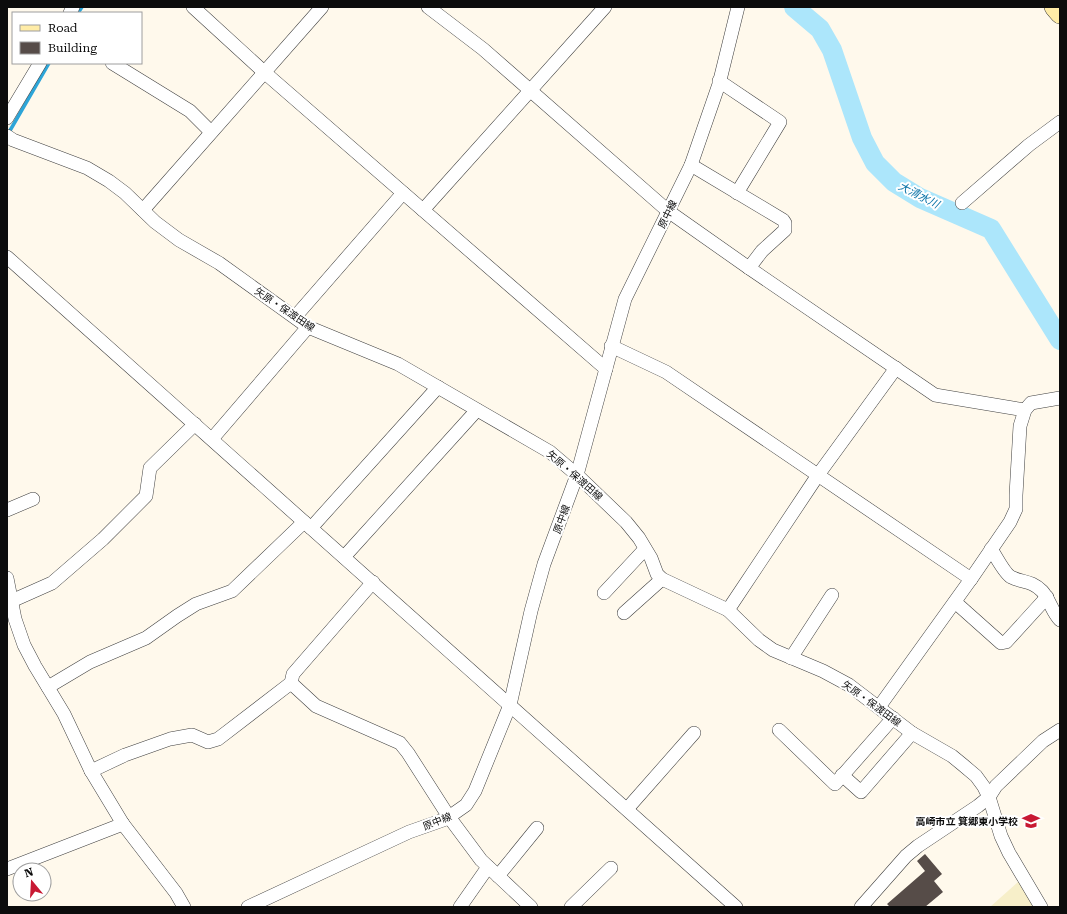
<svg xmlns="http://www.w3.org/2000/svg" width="1067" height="914" font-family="'Roboto Serif','Noto Sans JP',serif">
	<rect width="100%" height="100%" fill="#fff9ec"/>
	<path fill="#f7efc9" d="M1019,881L1035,907H990Z"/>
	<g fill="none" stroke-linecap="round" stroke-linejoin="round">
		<g stroke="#2da5d8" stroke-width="3.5">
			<path d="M78,13L82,7"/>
			<path d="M8,134L49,63"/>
		</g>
		<path stroke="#ace6fb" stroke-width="20" d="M794,7L820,29L832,50L862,138L875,163L894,182L920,198L991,229L1060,340"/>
	</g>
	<path fill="#564c48" d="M925,854L942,874L934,881L943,892L925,907H890L887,904L925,871L917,861Z"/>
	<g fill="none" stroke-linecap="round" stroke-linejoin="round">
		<g stroke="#3f3f3f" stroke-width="14">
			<g id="minor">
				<path d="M193,7L264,72L606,369"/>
				<path d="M428,7L483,49L668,211L749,268L935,395L1025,410"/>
				<path d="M70,13L73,7"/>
				<path d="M112,63L190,111L211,132"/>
				<path d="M719,81L780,122L737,193"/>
				<path d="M7,118L40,63"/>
				<path d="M7,136L13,140L87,168L109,181L125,193L155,222L179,240L219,263L308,327L398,364L550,452L577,475L626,522L639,538L651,558L657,574L662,579L728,610L759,640L773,650L823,671L849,685L912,733L952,756L963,765L976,776L984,787L989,797L1001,836L1009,853L1041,907"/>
				<path d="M691,165L783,220L785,223V230L762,251L749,268"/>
				<path d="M962,203L1029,145L1060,122"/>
				<path d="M143,210L322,7"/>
				<path d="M423,210L605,7"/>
				<path d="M7,257L736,907"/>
				<path d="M295,317L403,193"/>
				<path d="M611,346L666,372L971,579"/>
				<path d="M212,439L308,327"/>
				<path d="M7,510L33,499"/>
				<path d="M311,528L438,387"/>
				<path d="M991,549C996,556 1004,573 1011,577C1023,583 1031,580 1042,591C1050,600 1052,612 1060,620"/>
				<path d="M344,557L477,410"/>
				<path d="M7,578L15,619L24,645L35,666L64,714L91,771L123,824L176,893L184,907"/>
				<path d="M604,593L645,549"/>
				<path d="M955,602L1001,643L1006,642L1047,597"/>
				<path d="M7,603L52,583L103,539L146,496L150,468L195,424"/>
				<path d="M728,610L818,475L896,368"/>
				<path d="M624,613L662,579"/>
				<path d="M791,658L832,595"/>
				<path d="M291,683L316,706L400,743L408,753L449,817L481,860L531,907"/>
				<path d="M48,687L90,662L146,638L177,616L196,604L232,591L304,522"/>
				<path d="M879,707L971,579L1010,522L1016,509V495L1020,426L1025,410L1031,403L1060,398"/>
				<path d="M779,730L835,784L893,718"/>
				<path d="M91,771L125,755L170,739L192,735L208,742L218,739L291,683L293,674L373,582"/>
				<path d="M842,775L861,792L912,733"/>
				<path d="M627,809L694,733"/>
				<path d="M7,869L123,824"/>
				<path d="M498,876L537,828"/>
				<path d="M248,907L409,832L446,819L466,805L475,791L510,705L531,611L544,564L577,475L625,299L691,165L719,84L738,7"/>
				<path d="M460,907L488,867"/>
				<path d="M571,907L611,868"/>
				<path d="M861,907L906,856L918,846L978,806L989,797L996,786L1043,741L1060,730"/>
			</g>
		</g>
		<g stroke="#2e2e2e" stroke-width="20">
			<path id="secondary" d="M1054,7L1060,14"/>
		</g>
		<use href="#minor" stroke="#fff" stroke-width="13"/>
		<use href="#secondary" stroke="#ffeca7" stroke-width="19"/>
	</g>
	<defs>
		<g id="school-bare" transform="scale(1.38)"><path d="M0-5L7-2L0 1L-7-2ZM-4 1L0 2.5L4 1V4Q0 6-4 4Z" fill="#c81933" stroke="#fff" stroke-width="2.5" paint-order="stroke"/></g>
	</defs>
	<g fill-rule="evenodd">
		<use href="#school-bare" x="1031" y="821"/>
	</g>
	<g text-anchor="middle" stroke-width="4" stroke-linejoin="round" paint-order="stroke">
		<g font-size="10" fill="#0c0c0c" stroke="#fff">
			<text transform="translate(667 214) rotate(-64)" y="4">原中線</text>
			<text transform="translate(285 309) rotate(34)" y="4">矢原・保渡田線</text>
			<text transform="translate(575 475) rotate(41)" y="4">矢原・保渡田線</text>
			<text transform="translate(561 519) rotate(-70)" y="4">原中線</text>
			<text transform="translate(872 703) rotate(36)" y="4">矢原・保渡田線</text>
			<text transform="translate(437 821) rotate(-22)" y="4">原中線</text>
		</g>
		<g font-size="10" font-weight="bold" fill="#0c0c0c" stroke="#fff" text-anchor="end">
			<text x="1018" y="825">高崎市立 箕郷東小学校</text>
		</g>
		<g font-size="11" font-style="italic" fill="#0c74a8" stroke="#fff">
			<text transform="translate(919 195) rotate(27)" y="4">大清水川</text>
		</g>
	</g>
	<rect width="1067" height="914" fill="none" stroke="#0c0c0c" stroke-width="16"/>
	<rect x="12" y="12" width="130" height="52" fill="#ffffff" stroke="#9e9e9e"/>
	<rect x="20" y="25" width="20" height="6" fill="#ffeca7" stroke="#9e9e9e"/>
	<text x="48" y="32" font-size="12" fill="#0c0c0c">Road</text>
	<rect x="20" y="42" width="20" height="12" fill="#564c48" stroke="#9e9e9e"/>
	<text x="48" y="52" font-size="12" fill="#0c0c0c">Building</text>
	<g transform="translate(32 882) rotate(342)"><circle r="19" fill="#ffffff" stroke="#9e9e9e"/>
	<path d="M0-3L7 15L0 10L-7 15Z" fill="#c81933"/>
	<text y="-6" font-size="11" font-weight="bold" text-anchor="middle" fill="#0c0c0c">N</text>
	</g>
</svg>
